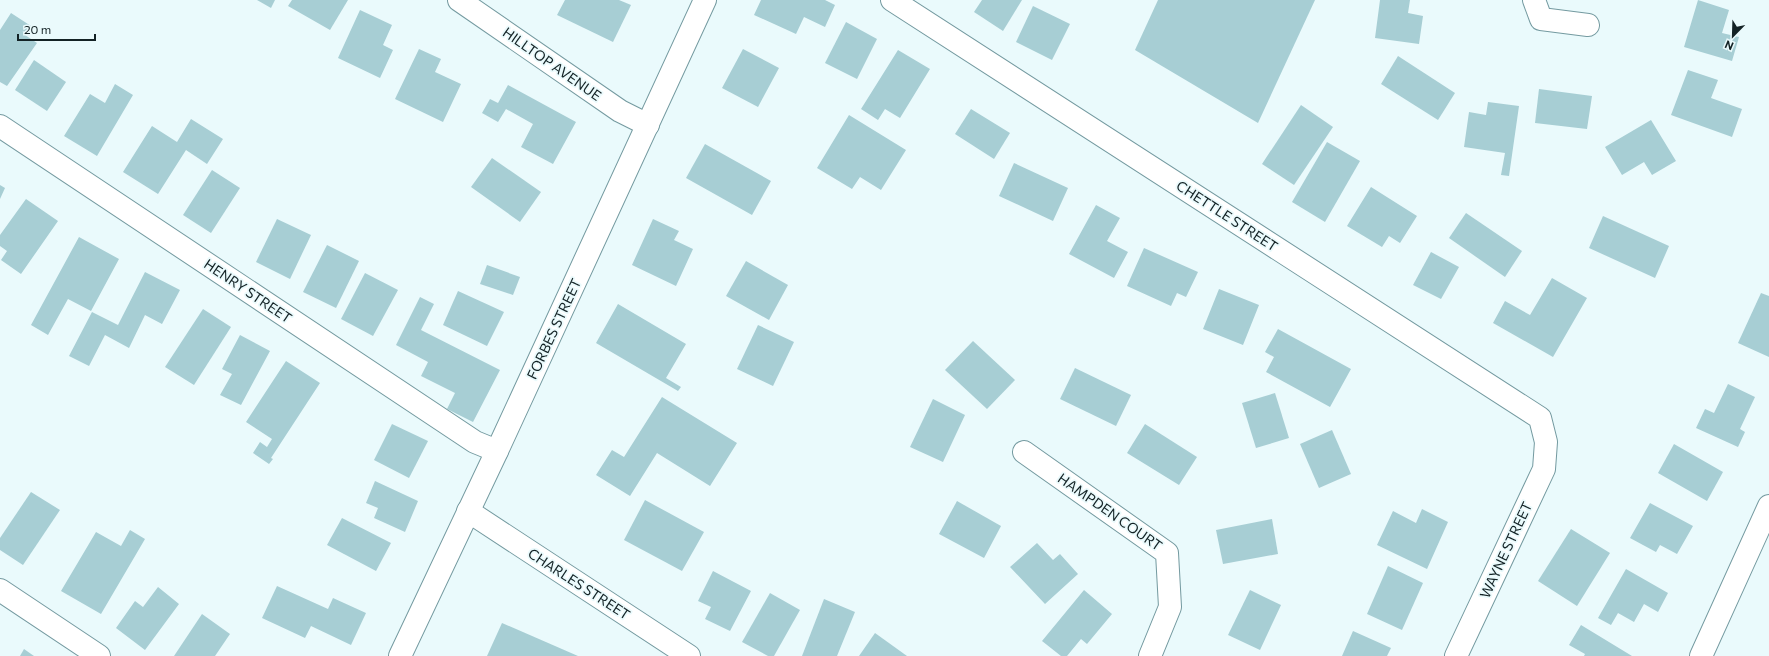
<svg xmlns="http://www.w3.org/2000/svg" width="1769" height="656" font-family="Commissioner,sans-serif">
	<rect width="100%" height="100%" fill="#eafafc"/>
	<g fill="#a7ced4">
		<path d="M257,0H275L271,8Z"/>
		<path d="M292,0H348L330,30L288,6Z"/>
		<path d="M565,0H619L631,5L613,42L557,15Z"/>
		<path d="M761,0H825L835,5L825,27L804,17L796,34L754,15Z"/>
		<path d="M982,0H1022L1003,31L974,12Z"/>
		<path d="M1158,0H1315L1258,123L1135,50Z"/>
		<path d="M1380,0H1410L1408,13L1423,16L1419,44L1375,38Z"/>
		<path d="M1698,0L1729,10L1722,33L1739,37L1732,61L1684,47Z"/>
		<path d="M1033,6L1070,24L1052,60L1016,42Z"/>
		<path d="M360,10L392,25L383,45L393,50L380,78L338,58Z"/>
		<path d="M11,13L31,26L25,35L37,43L7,86L0,82V30Z"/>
		<path d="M846,22L877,39L857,79L825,63Z"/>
		<path d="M419,49L441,59L435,72L461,84L443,122L395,99Z"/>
		<path d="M743,49L779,68L758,107L722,88Z"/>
		<path d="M898,50L930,69L900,118L885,109L878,120L861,109Z"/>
		<path d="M1398,56L1455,93L1438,120L1381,84Z"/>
		<path d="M34,60L66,82L47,111L15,90Z"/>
		<path d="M1688,70L1718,80L1711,98L1742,109L1732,137L1671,115Z"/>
		<path d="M115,84L133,95L97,156L64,136L90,94L105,103Z"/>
		<path d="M508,85L576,122L553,164L521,147L533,124L506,109L498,122L482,113L490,99L498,103Z"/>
		<path d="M1539,89L1592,96L1587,129L1535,123Z"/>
		<path d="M1488,102L1519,106L1509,176L1501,175L1505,153L1464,147L1469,112L1486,115Z"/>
		<path d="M1301,105L1333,127L1294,185L1262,164Z"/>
		<path d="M971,109L1010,133L994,159L955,134Z"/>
		<path d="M849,115L906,150L881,190L860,177L852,189L817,168Z"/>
		<path d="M191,119L223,139L207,164L186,150L158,194L123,172L152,126L177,142Z"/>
		<path d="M1651,120L1676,161L1652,175L1644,162L1622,175L1605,147Z"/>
		<path d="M1327,142L1360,161L1325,222L1292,202Z"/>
		<path d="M705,144L771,181L752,215L686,178Z"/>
		<path d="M492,158L541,192L520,222L471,187Z"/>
		<path d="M1014,163L1068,188L1053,221L999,196Z"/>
		<path d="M212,170L240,188L211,233L183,215Z"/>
		<path d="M0,185L5,188L0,199Z"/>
		<path d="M1371,187L1417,216L1400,243L1389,236L1382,247L1347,226Z"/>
		<path d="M26,199L58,221L21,274L1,260L7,251L0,246V235Z"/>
		<path d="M1096,205L1120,218L1107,241L1128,252L1114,278L1069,254Z"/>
		<path d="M1466,213L1522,251L1505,277L1449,238Z"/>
		<path d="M1603,216L1669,246L1655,278L1589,248Z"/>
		<path d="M277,219L311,235L290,279L256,262Z"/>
		<path d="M653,219L679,231L674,240L693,249L676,286L632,265Z"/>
		<path d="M79,237L119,259L91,311L68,299L48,335L31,325Z"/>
		<path d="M327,245L359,261L336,308L303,292Z"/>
		<path d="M1144,248L1198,272L1186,297L1177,293L1171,306L1127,286Z"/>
		<path d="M1431,252L1459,267L1441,299L1413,285Z"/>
		<path d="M746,261L788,285L769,320L726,296Z"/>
		<path d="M487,265L520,277L513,295L480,284Z"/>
		<path d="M145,272L180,290L162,324L145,315L129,348L105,335L89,366L69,356L92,312L118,325Z"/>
		<path d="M365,273L398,290L373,336L341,319Z"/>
		<path d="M1552,278L1587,298L1553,357L1493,323L1505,301L1530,315Z"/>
		<path d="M1219,289L1259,305L1243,345L1203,329Z"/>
		<path d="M458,291L504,312L487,346L443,325Z"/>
		<path d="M1761,293L1769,296V357L1738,343Z"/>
		<path d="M420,297L434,304L421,330L500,370L473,422L447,409L455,393L421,376L428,362L396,345Z"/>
		<path d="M618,304L686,344L666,378L681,387L678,391L596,343Z"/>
		<path d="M203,309L231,327L194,385L165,367Z"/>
		<path d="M758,325L794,342L773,386L737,369Z"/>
		<path d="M1278,329L1351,369L1330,407L1266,372L1274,357L1265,352Z"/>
		<path d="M240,335L270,351L241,405L220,395L232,374L222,369Z"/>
		<path d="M973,341L1015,380L987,409L945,370Z"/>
		<path d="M286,361L320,383L271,458L273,459L269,464L253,453L260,442L267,447L272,439L246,422Z"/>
		<path d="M1075,368L1131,395L1116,426L1060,399Z"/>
		<path d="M1728,384L1755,397L1740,429L1745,432L1738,447L1696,428L1705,409L1714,413Z"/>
		<path d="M1275,393L1289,438L1256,448L1242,403Z"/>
		<path d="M662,397L737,443L710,486L657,453L630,496L596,475L612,450L624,457Z"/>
		<path d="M933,399L965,415L943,462L910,447Z"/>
		<path d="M392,424L428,441L409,478L374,460Z"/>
		<path d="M1145,424L1197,457L1179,485L1127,453Z"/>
		<path d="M1332,430L1351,474L1319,488L1300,444Z"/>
		<path d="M1674,444L1723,472L1707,501L1658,473Z"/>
		<path d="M375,481L418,501L405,532L374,518L378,508L366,503Z"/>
		<path d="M31,492L60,510L23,565L0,550V538Z"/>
		<path d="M645,500L704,532L682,571L624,540Z"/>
		<path d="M957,501L1001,526L984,558L939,534Z"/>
		<path d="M1650,503L1693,526L1677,554L1660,545L1656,552L1630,538Z"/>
		<path d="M1422,509L1448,522L1427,569L1377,545L1393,511L1416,523Z"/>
		<path d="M342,518L391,543L376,571L327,545Z"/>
		<path d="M1272,519L1278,554L1223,564L1216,530Z"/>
		<path d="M1571,529L1610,553L1577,606L1538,581Z"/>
		<path d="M130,530L145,539L101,614L61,591L96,532L121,546Z"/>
		<path d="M1037,543L1053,560L1060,554L1078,574L1045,604L1010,567Z"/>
		<path d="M1388,566L1423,583L1402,630L1367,614Z"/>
		<path d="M1626,569L1668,593L1658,612L1644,604L1634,622L1618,613L1611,625L1598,618Z"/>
		<path d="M713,571L751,591L730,631L705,619L711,607L698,601Z"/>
		<path d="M277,586L328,609L333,598L366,613L351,645L311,626L305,638L262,618Z"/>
		<path d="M158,587L179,604L145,650L116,628L135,601L143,607Z"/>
		<path d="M1084,590L1112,614L1087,644L1081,639L1067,656H1061L1042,641Z"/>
		<path d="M1250,590L1281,605L1260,650L1228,635Z"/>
		<path d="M770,593L800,610L774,656H768L742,642Z"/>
		<path d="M824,599L855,612L837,656H802Z"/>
		<path d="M202,614L230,634L215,656H174Z"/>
		<path d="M502,623L578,656H487Z"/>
		<path d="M1581,625L1632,656H1584L1585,654L1569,645Z"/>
		<path d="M1353,631L1391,648L1387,656H1342Z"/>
		<path d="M875,633L907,656H859Z"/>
		<path d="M24,649L34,656H20Z"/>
	</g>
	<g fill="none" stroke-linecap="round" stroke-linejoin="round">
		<g stroke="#749aa0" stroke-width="24">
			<g id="street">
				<path d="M459,0L620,111L648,125"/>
				<path d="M892,0L1540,418L1546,442L1544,469L1456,656"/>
				<path d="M1534,0L1541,19L1588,25"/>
				<path d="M0,126L475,442L497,451"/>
				<path d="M1024,452L1167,553L1170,607L1150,656"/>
				<path d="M468,511L689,656"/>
				<path d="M0,590L99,656"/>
				<path d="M1701,656L1769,506"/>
			</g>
		</g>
		<g stroke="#749aa0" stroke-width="24">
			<path id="secondary" d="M400,656L497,451L705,0"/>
		</g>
		<use href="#street" stroke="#fff" stroke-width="22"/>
		<use href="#secondary" stroke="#fff" stroke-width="22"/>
	</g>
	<g text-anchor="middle" stroke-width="3.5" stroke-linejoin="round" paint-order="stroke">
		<g font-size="14" fill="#132225" stroke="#eafafc">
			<text transform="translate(552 64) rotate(35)" y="5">HILLTOP AVENUE</text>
			<text transform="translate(1227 216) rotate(33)" y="5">CHETTLE STREET</text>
			<text transform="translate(248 291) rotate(34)" y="5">HENRY STREET</text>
			<text transform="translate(554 329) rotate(-65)" y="5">FORBES STREET</text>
			<text transform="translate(1110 512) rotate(35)" y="5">HAMPDEN COURT</text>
			<text transform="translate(1506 550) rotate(-65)" y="5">WAYNE STREET</text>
			<text transform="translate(579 584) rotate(33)" y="5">CHARLES STREET</text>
		</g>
	</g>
	<g transform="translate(1733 36) rotate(203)" stroke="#eafafc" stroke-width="3" paint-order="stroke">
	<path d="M0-3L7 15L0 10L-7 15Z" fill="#132225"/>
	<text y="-6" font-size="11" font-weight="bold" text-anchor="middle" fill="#132225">N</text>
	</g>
	<path d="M18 34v6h77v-6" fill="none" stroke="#132225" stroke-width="2"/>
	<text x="24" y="34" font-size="12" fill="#132225" stroke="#eafafc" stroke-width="3" paint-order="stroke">20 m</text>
</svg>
